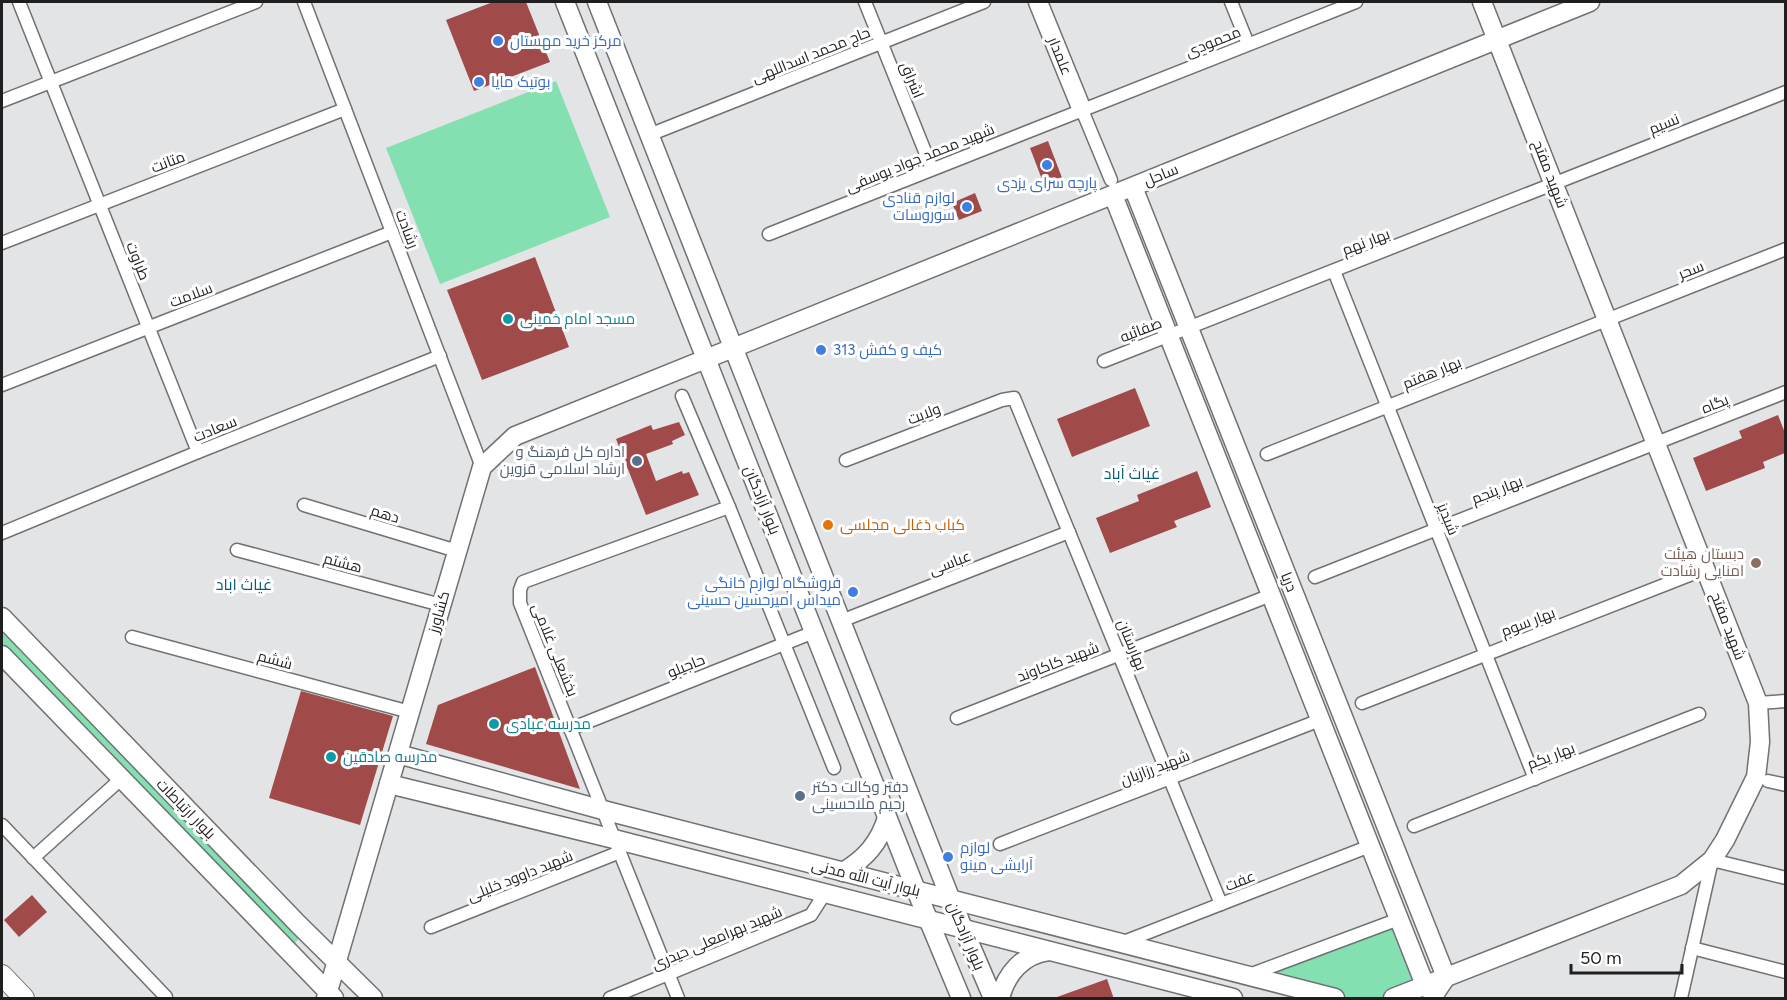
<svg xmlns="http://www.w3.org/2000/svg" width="1787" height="1000" font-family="Figtree,Cairo,sans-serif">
	<rect width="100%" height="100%" fill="#e3e4e6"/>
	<g fill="#84dfb1">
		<path d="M556,81L610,217L440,284L386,148Z"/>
		<path d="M2,617L300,937L295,943L290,944L2,655Z"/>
		<path d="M1399,919L1425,985L1393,998H1335L1248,976Z"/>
	</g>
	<g fill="#a04b4a">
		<path d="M493,2H526L550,62L474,91L446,20Z"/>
		<path d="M1048,141L1064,183L1046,190L1030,148Z"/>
		<path d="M975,193L982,211L959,220L952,203Z"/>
		<path d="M535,257L569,347L482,380L447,290Z"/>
		<path d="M1135,388L1150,426L1072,457L1057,419Z"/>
		<path d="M1778,415L1785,433V453L1763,462L1765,468L1706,491L1693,458L1742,438L1739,431Z"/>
		<path d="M679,422L685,435L672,441L673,444L646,454L656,481L682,471L683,474L689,472L699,495L646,515L616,439L651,425L653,430Z"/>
		<path d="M1197,471L1211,507L1174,521L1177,527L1110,553L1096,518L1139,501L1137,495Z"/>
		<path d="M535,667L580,789L426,744L438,705Z"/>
		<path d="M301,691L393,716L360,825L269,798Z"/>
		<path d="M32,895L47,912L19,937L4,920Z"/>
		<path d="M1107,979L1114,999H1057V997Z"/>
	</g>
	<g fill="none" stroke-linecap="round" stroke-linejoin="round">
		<g stroke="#707173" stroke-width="15">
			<g id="street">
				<path d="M19,2L198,452"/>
				<path d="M304,2L482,467"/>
				<path d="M865,2L932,169"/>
				<path d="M1231,2L1248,44"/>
				<path d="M2,101L256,2"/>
				<path d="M1082,110L1111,180"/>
				<path d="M649,135L984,2"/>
				<path d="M769,234L1356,2"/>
				<path d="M2,243L345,109"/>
				<path d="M1334,271L1535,779"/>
				<path d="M1104,361L1786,92"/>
				<path d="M2,385L392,232"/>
				<path d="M682,396L729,507L834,768"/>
				<path d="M1267,454L1786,249"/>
				<path d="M846,460L1002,400L1014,398L1221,904"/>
				<path d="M304,505L457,551"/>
				<path d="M2,533L198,452L440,356"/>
				<path d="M237,550L441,605"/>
				<path d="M1315,577L1786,392"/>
				<path d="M841,621L1069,532"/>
				<path d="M132,637L410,712"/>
				<path d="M1362,703L1705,569"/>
				<path d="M1758,703L1786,701"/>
				<path d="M957,718L1271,595"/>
				<path d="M570,729L814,632"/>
				<path d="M1768,781L1786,785"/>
				<path d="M2,825L166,997"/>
				<path d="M1414,826L1699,714"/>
				<path d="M1000,844L1320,720"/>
				<path d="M33,858L121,779"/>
				<path d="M431,927L620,852"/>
				<path d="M1121,943L1370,846"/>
				<path d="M1692,948L1786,972"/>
				<path d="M1249,975L1399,919"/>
				<path d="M610,998L811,915L825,893"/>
				<path d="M678,998L520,603V590L523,582L729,507"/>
				<path d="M1681,998L1712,860L1786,878"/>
			</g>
		</g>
		<g stroke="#707173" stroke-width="21">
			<g id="secondary">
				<path d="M565,2L916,890L961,998"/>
				<path d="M597,2L951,900L993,998"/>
				<path d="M1038,2L1082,110"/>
				<path d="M1133,187L1446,977L1432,998"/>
				<path d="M1113,195L1425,985"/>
				<path d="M2,617L299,925L373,998"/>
				<path d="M2,655L334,998"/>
				<path d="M398,754L603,810L1335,998"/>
				<path d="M389,784L614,839L1233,998"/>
				<path d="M843,872C866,858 879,843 887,818"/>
				<path d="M326,998L482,467L515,436L1590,2"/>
				<path d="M1000,998C1006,974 1023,954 1049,951"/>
				<path d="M1393,998L1681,885L1712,860L1725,840L1756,777L1760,742L1758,703L1482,2"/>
			</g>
		</g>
		<g stroke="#707173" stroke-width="22">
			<path id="primary" d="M2,975L24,998"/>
		</g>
		<use href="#street" stroke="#fff" stroke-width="12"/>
		<use href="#secondary" stroke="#fff" stroke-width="18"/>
		<use href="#primary" stroke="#fff" stroke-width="20"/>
	</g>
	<g fill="#3f7fe0" stroke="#fff" stroke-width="2">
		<circle cx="498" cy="41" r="6"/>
		<circle cx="479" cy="82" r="6"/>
		<circle cx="1047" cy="165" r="6"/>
		<circle cx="967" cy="207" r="6"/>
		<circle cx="821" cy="350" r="6"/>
		<circle cx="853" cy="592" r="6"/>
		<circle cx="948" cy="857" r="6"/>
	</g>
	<g fill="#0f9aa8" stroke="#fff" stroke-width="2">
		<circle cx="508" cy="319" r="6"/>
		<circle cx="494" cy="724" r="6"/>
		<circle cx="331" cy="757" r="6"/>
	</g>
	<g fill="#5c6f8a" stroke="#fff" stroke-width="2">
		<circle cx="637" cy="461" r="6"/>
		<circle cx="800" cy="796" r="6"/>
	</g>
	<circle fill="#e8710a" stroke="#fff" stroke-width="2" cx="828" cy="525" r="6"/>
	<circle fill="#8d6e63" stroke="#fff" stroke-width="2" cx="1756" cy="563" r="6"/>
	<g text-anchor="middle" stroke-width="6" stroke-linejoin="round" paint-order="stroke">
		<g font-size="15" fill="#366cbe" stroke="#fff" text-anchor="start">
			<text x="510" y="46">مرکز خرید مهستان</text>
			<text x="491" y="87">بوتیک مایا</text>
			<text x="1047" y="188" text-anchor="middle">پارچه سرای یزدی</text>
			<text x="955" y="203" text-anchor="end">لوازم قنادی<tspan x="955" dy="17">سوروسات</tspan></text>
			<text x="833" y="355">کیف و کفش 313</text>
			<text x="841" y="588" text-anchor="end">فروشگاه لوازم خانگی<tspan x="841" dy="17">میداس امیرحسین حسینی</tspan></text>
			<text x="960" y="853">لوازم<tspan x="960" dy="17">آرایشی مینو</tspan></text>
		</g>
		<g font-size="15" fill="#1f1f20" stroke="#fff">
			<text transform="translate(1213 42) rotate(-22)" y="5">محمودی</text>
			<text transform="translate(811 55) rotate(-22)" y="5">حاج محمد اسداللهی</text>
			<text transform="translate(1060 56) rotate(68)" y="5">علمدار</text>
			<text transform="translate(912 80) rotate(68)" y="5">اشراق</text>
			<text transform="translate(1664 124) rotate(-22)" y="5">نسیم</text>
			<text transform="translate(920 158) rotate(-22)" y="5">شهید محمد جواد یوسفی</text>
			<text transform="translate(168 162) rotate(-21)" y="5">متانت</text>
			<text transform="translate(1550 174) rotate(69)" y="5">شهید مفتح</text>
			<text transform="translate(1161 175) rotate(-22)" y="5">ساحل</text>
			<text transform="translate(407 229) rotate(69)" y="5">رشادت</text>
			<text transform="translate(1366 242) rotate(-21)" y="5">بهار نهم</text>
			<text transform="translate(138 261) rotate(68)" y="5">طراوت</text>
			<text transform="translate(1691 270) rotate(-22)" y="5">سحر</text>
			<text transform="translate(191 295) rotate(-21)" y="5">سلامت</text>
			<text transform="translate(1141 330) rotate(-21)" y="5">صفائیه</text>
			<text transform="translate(1432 373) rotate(-22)" y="5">بهار هفتم</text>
			<text transform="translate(1715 404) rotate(-22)" y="5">پگاه</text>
			<text transform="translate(924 414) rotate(-21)" y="5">ولایت</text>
			<text transform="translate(215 429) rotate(-22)" y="5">سعادت</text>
			<text transform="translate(1497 490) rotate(-21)" y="5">بهار پنجم</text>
			<text transform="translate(762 500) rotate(68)" y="5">بلوار آزادگان</text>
			<text transform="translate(385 514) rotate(17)" y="5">دهم</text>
			<text transform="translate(1448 519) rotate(68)" y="5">شبدیز</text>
			<text transform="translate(343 563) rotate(15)" y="5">هشتم</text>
			<text transform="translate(950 563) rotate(-21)" y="5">عباسی</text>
			<text transform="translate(1289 582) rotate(68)" y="5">دریا</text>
			<text transform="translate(439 612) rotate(-74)" y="5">کشاورز</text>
			<text transform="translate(1528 622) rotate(-21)" y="5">بهار سوم</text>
			<text transform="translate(1728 626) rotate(69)" y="5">شهید مفتح</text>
			<text transform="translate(1132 645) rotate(68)" y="5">بهارستان</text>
			<text transform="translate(555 650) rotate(68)" y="5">بخشعلی غلامی</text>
			<text transform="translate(275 660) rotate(15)" y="5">ششم</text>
			<text transform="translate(1058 662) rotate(-21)" y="5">شهید کاکاوند</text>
			<text transform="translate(686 666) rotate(-22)" y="5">حاجیلو</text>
			<text transform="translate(1551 756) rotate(-21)" y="5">بهار یکم</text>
			<text transform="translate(1155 768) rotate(-21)" y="5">شهید رزازیان</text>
			<text transform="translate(186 809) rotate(46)" y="5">بلوار ارتباطات</text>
			<text transform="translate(520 876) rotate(-22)" y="5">شهید داوود خلیلی</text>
			<text transform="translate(866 878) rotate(14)" y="5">بلوار آیت الله مدنی</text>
			<text transform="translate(1240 881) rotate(-21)" y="5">عفت</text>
			<text transform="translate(966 936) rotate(67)" y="5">بلوار آزادگان</text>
			<text transform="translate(717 938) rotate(-23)" y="5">شهید بهرامعلی حیدری</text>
		</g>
		<g font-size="15" fill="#0d838f" stroke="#fff" text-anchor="start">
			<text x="520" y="324">مسجد امام خمینی</text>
			<text x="506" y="729">مدرسه عبادی</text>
			<text x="343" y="762">مدرسه صادقین</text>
		</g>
		<g font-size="15" fill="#4e5e75" stroke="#fff" text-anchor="end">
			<text x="625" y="457">اداره کل فرهنگ و<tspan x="625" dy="17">ارشاد اسلامی قزوین</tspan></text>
			<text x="812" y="792" text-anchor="start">دفتر وکالت دکتر<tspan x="812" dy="17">رحیم ملاحسینی</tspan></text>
		</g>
		<g font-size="15" fill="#c56008" stroke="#fff" text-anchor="start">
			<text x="840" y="530">کباب ذغالی مجلسی</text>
		</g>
		<g font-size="15" fill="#785e54" stroke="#fff" text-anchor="end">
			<text x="1744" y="559">دبستان هیئت<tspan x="1744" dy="17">امنایی رشادت</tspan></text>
		</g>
		<g font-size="16" fill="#085d74" stroke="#fff">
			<text x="1132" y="479">غیاث آباد</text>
			<text x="244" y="590">غیاث اباد</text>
		</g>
	</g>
	<rect width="1787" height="1000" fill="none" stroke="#1f1f20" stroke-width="6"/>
	<path d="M1571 964v9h111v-9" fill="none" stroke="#1f1f20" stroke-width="3"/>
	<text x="1580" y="964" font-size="18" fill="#1f1f20" stroke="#ffffff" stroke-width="4.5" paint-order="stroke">50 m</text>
</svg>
